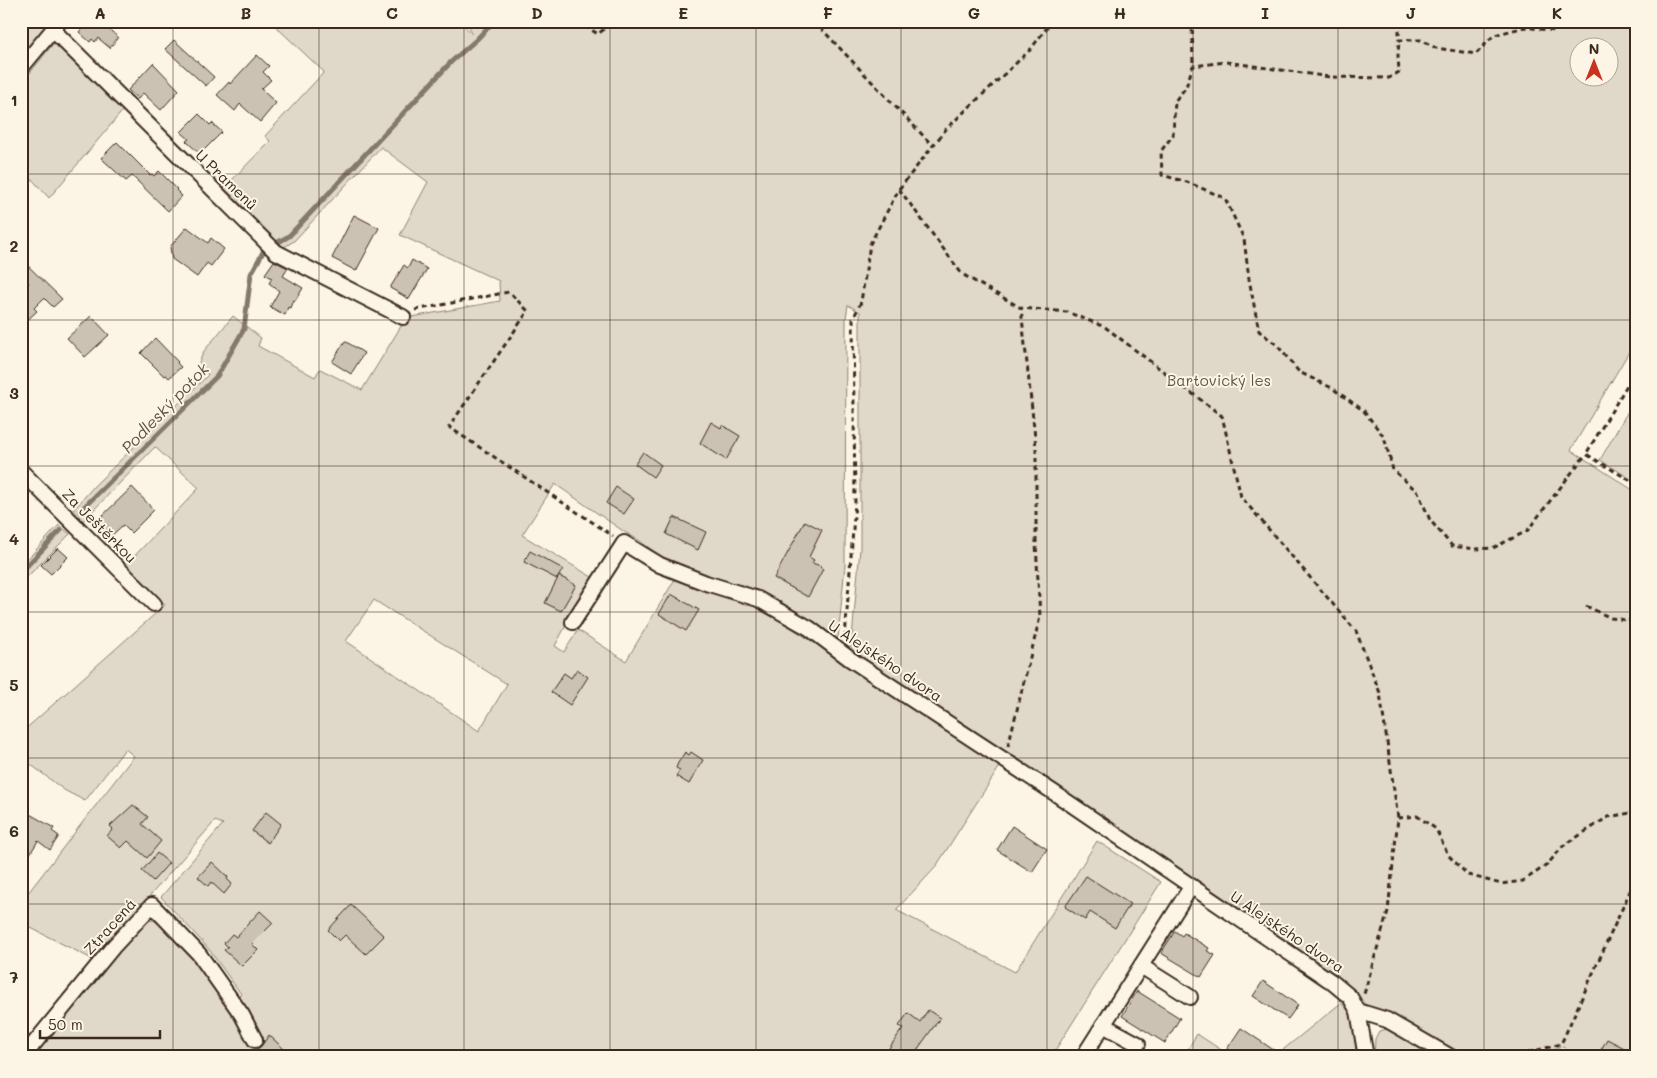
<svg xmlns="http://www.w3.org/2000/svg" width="1657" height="1078" font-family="Mali,sans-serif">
	<rect width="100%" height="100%" fill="#fcf5e5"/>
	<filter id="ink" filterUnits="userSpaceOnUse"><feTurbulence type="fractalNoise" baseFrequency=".02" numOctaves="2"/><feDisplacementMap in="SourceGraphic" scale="10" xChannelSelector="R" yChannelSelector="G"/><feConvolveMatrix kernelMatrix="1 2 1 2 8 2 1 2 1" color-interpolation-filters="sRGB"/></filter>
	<g filter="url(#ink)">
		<g fill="#e0d8c8" stroke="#8e8173" fill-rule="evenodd">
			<path d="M21,21H52L21,58Z"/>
			<path d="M270,21H460L472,34L467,21H1636V340L1571,450L1636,492V1057H1566L1564,1047L1523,1057H1463L1377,1009L1358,1011L1350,997L1004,760L935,868L896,910L1015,972L1097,841L1161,882L1051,1057H29L143,922L153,920C189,937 209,974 231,1006L241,994L208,948L161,897L223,824L215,821L94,960L21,923V902L134,756L125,749L85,801L64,790L21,757V733L165,605L124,567L199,488L155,447L79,525L69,515L95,485L208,375L199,362L204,351L233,316L261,338L258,346L315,377L320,369L362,390L406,318L500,301L499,281L400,235L428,182L381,147L294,241L281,249L223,189L270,141L265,136L324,72ZM1580,48H1610V78H1580ZM848,305L860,312V549L850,659L846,663L748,600L730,595H718L675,579L626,661L578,630L564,652L555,646L592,577L522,535L555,484L623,531L640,541L671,565L731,584L743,585L775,598L838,639L845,565L846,318ZM374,600L507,684L479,731L346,641Z"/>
			<path d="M57,39L125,108L49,198L21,167V84Z"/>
			<path d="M1636,397V482L1600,460Z"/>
			<path d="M59,525L70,534L21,583V566Z"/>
			<path d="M1341,1003L1351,1012L1357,1057H1276L1279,1053Z"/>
			<path d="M1387,1029L1435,1057H1374L1375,1039L1379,1031Z"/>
			<path d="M1197,1034L1232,1057H1183Z"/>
		</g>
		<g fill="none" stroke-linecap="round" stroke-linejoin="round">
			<g stroke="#85796b" stroke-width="5">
				<path d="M275,244L289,236L451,62L477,39L494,21"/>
				<path d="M80,511L217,376L244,329L251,274L263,252"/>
				<path d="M21,572L61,530"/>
			</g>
		</g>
		<g fill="#ccc2b3" stroke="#3b2a1e">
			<path d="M88,21H99L118,37L110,48L98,38L95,42L92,39L90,42L79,32Z"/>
			<path d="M174,40L214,77L206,86L165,49Z"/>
			<path d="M257,55L269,66L263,72L271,80L261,89L276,103L260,122L240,104L235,111L217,95L229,82L230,84Z"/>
			<path d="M153,63L179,90L161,110L143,93L138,99L128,90Z"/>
			<path d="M199,114L210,125L212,123L222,132L200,154L186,141L189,139L181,132Z"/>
			<path d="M117,142L150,175L152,174L154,176L159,171L177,189L176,190L182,196L168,211L132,176L126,181L101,158Z"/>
			<path d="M354,215L379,228L356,271L332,258Z"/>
			<path d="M187,227L208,243L211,238L224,249L211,266L207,263L197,277L172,259L170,247Z"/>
			<path d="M21,259L62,299L53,307L44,298L34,308L37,311L21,326V291L29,283L21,276Z"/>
			<path d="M412,260L427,269L409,299L390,288L404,265L408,268Z"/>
			<path d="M274,261L288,268L283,276L303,288L295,301L293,300L290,308L288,307L285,315L270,307L279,291L269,283L272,278L265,274Z"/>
			<path d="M91,316L109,335L85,357L67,338Z"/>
			<path d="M155,338L178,362L177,363L181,367L169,378L166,375L164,376L141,353Z"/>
			<path d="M345,341L364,353L351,374L332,362Z"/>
			<path d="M711,422L721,428L722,425L740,436L726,460L700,443Z"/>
			<path d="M643,452L661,465L653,477L635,464Z"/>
			<path d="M132,487L154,510L131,533L123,525L111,536L97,521Z"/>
			<path d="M616,487L634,499L624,514L606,503Z"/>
			<path d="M674,517L706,532L698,550L666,534Z"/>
			<path d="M805,521L822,530L809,557L814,560L812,563L821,566L820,567L823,569L808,597L774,578Z"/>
			<path d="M58,548L68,557L51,574L41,565Z"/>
			<path d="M530,551L563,569L557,579L524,562Z"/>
			<path d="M559,576L576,585L561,611L545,603Z"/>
			<path d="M671,594L699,610L686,631L659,614Z"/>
			<path d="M577,669L588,677L570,705L551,692L564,673L571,678Z"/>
			<path d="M685,752L689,755L691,752L703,760L689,784L676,776L680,770L676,768L678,763Z"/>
			<path d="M133,805L148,817L142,824L161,841L147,858L128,841L121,848L107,836L113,829L110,826Z"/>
			<path d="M21,809L54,828L52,831L59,836L50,850L38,841L21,868Z"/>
			<path d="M266,812L281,824L268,843L252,831Z"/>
			<path d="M1012,826L1047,849L1032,872L997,850Z"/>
			<path d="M157,853L169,863L153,881L142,871Z"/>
			<path d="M212,862L228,877L227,879L232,884L224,894L211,882L208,886L198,877Z"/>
			<path d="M1086,876L1130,904L1115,928L1090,912L1085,920L1065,907Z"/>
			<path d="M351,905L384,936L366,954L345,935L339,941L328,930Z"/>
			<path d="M260,911L273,923L252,944L258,950L242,966L224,950L228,947L224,943L232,934L236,937Z"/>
			<path d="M1175,931L1182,936L1184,933L1209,948L1207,951L1215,955L1201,977L1161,953Z"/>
			<path d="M1263,981L1298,1005L1288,1019L1253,996Z"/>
			<path d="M1137,991L1180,1018L1165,1043L1122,1016Z"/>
			<path d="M928,1010L940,1018L912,1057H883L903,1028L899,1026L908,1013L920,1022Z"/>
			<path d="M1241,1028L1284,1057H1232L1225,1052Z"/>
			<path d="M269,1035L284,1049L276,1057H249L262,1045Z"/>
			<path d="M1607,1039L1636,1054V1057H1597Z"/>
		</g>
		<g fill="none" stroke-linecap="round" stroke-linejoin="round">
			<g stroke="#3b2a1e" stroke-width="18">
				<g id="minor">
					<path d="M53,30L276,252L403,317"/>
					<path d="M21,68L60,21"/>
					<path d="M21,471L154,604"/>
					<path d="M573,622L624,543L660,565L706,583L758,599L809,628L850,659L1053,792L1332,982L1350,997L1358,1011L1366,1057"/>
					<path d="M1141,966L1190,997"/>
					<path d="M1358,1011L1387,1020L1451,1057"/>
					<path d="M1103,1025L1138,1044"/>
					<path d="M23,1057L113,947L152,905L199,954L242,1015L255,1040"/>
					<path d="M1083,1057L1191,887"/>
				</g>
			</g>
			<g stroke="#3b2a1e" stroke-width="3" stroke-dasharray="5 4" stroke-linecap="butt">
				<path d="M577,21L598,34L614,21"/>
				<path d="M814,21L933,146"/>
				<path d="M1192,21L1193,66"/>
				<path d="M1399,21V40"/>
				<path d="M1568,21L1555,31L1525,27L1494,35L1476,54L1436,48L1421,40H1399L1398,55L1399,72L1389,78L1330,77L1226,62L1193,66L1186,87L1175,101L1173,135L1161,151L1162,175L1187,182L1225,198L1244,239L1249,279L1259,331L1277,345L1299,372L1332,388L1364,411L1384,437L1393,470L1418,492L1430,520L1452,546L1476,549L1493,548L1527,531L1586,454"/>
				<path d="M899,189L962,274L1021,308L1067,312L1105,327L1222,416L1241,497L1356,631L1380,693L1398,818L1388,911L1364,994"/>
				<path d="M415,310L509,292L528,311L449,427L613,536"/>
				<path d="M1636,370L1586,454L1636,484"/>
				<path d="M1586,606L1611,618L1634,621"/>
				<path d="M1636,620L1634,621L1636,626"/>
				<path d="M845,638L855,502L853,319L861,302L870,244L899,189L947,128L1030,50L1052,21"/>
				<path d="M1008,746L1040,617L1036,543V447L1021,308"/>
				<path d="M1398,818L1417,816L1436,829L1448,855L1468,875L1501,884L1523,881L1547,865L1563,846L1608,817L1636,812"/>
				<path d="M1511,1057L1561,1044L1636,878"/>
			</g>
			<use href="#minor" stroke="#fcf5e5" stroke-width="14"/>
		</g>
	</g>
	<path fill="none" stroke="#3b2a1e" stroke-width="1" stroke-opacity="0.55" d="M173,21V1057M319,21V1057M464,21V1057M610,21V1057M756,21V1057M901,21V1057M1047,21V1057M1193,21V1057M1338,21V1057M1484,21V1057M21,174H1636M21,320H1636M21,466H1636M21,612H1636M21,758H1636M21,904H1636"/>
	<g text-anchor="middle" stroke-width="4" stroke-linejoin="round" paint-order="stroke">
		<g font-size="15" fill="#3b2a1e" stroke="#fcf5e5">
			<text transform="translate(226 180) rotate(44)" y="5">U Pramenů</text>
			<text transform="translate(99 526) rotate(45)" y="5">Za Ještěrkou</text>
			<text transform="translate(885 661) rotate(34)" y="5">U Alejského dvora</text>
			<text transform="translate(110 927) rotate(-48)" y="5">Ztracená</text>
			<text transform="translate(1287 932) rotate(34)" y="5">U Alejského dvora</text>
		</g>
		<g font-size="15" fill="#645648" stroke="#fcf5e5">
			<text x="1219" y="386">Bartovický les</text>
		</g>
		<g font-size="16" font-style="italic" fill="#605144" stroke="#fcf5e5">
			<text transform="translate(165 408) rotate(-46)" y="6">Podleský potok</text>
		</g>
	</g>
	<rect width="1657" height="1078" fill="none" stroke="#fcf5e5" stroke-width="55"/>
	<g transform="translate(1594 62)"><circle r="24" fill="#fcf5e5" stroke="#afa495"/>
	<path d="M0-4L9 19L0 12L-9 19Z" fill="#c8321e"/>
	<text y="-8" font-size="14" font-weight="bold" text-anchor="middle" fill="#3b2a1e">N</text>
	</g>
	<path d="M40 1030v8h120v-8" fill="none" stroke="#3b2a1e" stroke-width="2.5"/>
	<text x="48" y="1030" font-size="15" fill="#3b2a1e" stroke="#fcf5e5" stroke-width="4" paint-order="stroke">50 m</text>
	<rect x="28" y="28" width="1602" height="1022" fill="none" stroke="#3b2a1e" stroke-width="2"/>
	<g font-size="16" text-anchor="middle" font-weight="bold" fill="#3b2a1e">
		<text x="100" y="19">A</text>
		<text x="246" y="19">B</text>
		<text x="392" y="19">C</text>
		<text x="537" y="19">D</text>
		<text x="683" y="19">E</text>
		<text x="828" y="19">F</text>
		<text x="974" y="19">G</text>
		<text x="1120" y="19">H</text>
		<text x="1265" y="19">I</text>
		<text x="1411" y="19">J</text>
		<text x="1557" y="19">K</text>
		<text x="14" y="106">1</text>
		<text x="14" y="252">2</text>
		<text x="14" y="399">3</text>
		<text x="14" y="545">4</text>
		<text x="14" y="691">5</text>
		<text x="14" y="837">6</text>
		<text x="14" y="983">7</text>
	</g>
</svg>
